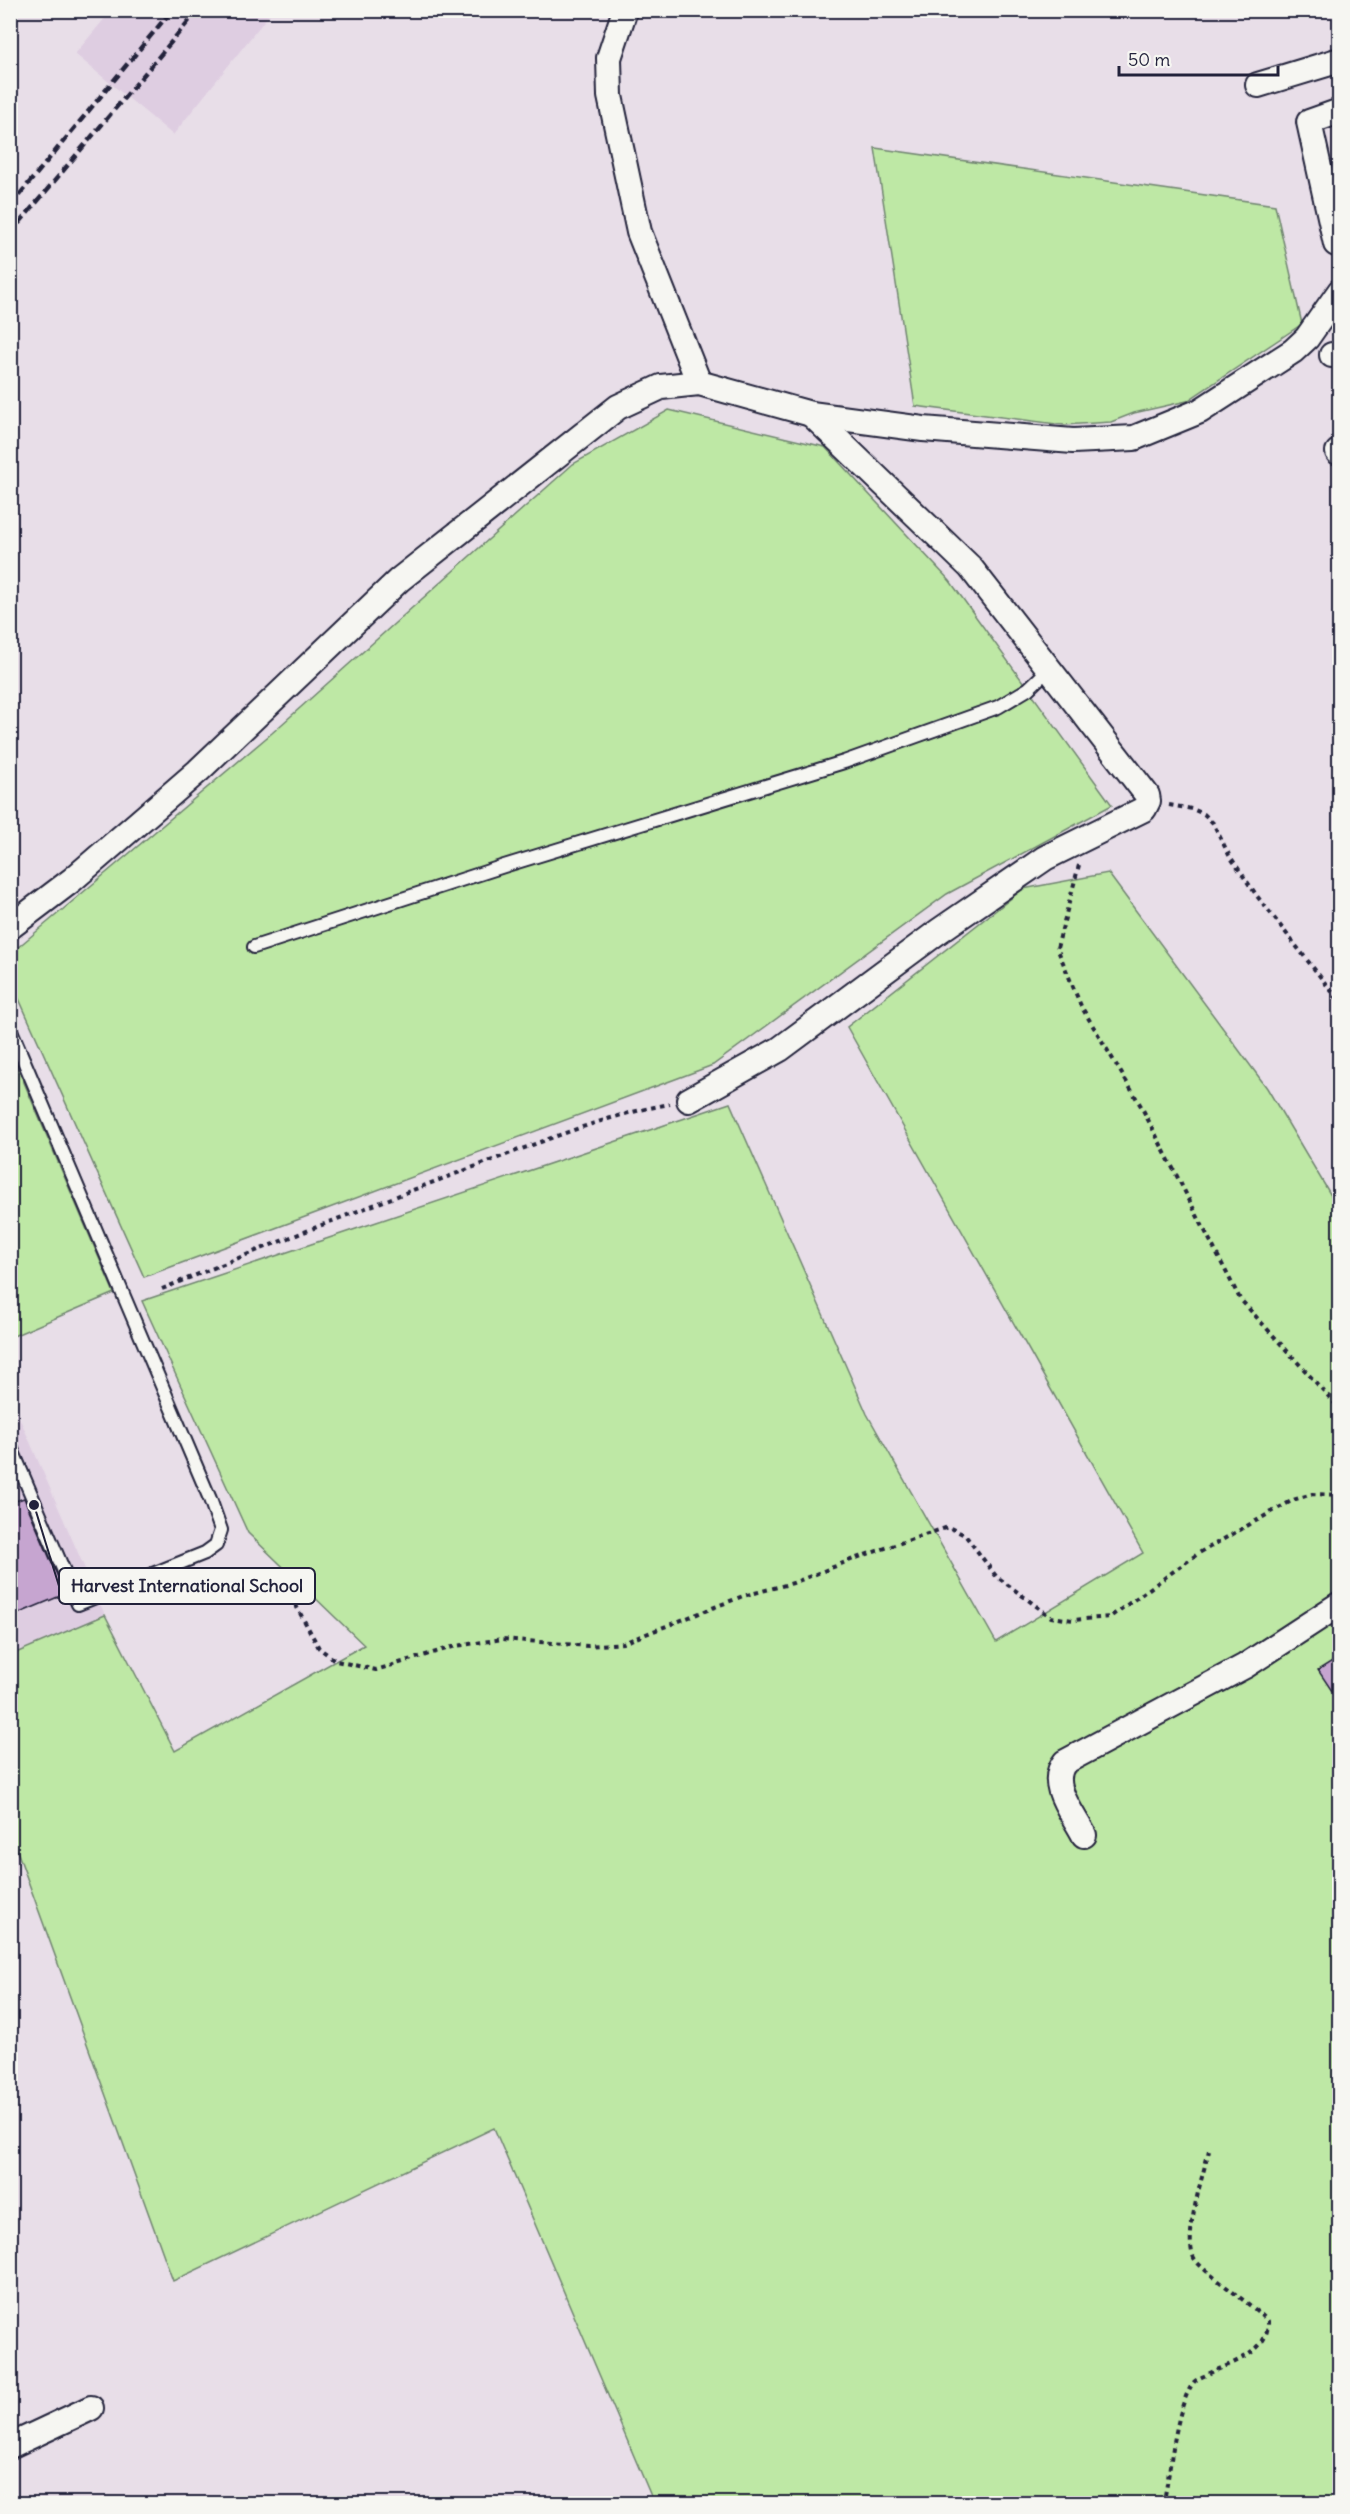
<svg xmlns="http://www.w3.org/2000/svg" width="1350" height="2514" font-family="Delius,sans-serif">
	<rect width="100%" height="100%" fill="#e8dee8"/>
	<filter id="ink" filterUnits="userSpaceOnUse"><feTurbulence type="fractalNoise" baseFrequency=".0167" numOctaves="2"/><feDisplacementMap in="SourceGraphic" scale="12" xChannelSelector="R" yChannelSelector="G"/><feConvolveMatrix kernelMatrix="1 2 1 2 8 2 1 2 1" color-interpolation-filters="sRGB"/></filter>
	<g filter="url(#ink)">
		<g fill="#decde1">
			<path d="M111,11V10L272,11L173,135L75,54Z"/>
			<path d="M10,1396L105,1615L11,1654H10Z"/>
		</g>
		<g fill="#bee8a5" stroke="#708570" stroke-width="1.5">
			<path d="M875,148L1275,205L1302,324L1187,401L1134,413L1111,422L1064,425L915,406Z"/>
			<path d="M669,410L825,447L950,581L1112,805L947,894L713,1065L144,1277L11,981L10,954L272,733L573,464Z"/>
			<path d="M1108,873L1267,1088L1339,1209V2503H654L494,2128L173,2281L11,1834V1655L105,1615L175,1751L364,1645L248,1533L142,1301L730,1103L867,1414L996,1642L1143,1553L847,1027L1023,889Z"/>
			<path d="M11,1052L114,1293L11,1337H10Z"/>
		</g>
		<g fill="#c6a5d0" stroke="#22223b" stroke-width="1.5">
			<path d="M24,1498L65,1594L10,1617V1503Z"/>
			<path d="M1340,1656V1703L1318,1670Z"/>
		</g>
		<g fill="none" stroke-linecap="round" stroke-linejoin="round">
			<g stroke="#22223b" stroke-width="16">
				<g id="service">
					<path d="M254,947L504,866L844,762L998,707L1028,689L1049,669"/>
					<path d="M10,1028L210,1499L221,1530L216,1545L205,1553L78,1604L10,1445"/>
				</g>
			</g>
			<g stroke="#22223b" stroke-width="28">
				<g id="minor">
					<path d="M625,10L609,58L610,96L639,232L699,383"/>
					<path d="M1258,85L1340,60"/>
					<path d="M1336,244L1309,122L1340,111"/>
					<path d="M1332,355H1340"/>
					<path d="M1338,452H1340"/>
					<path d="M10,927L72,880L198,771L399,580L618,407L661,387L699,383L811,414L923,429L1073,441L1134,438L1200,411L1293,351L1307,338L1340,291"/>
					<path d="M689,1100L780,1049L939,931L1045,858L1144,809L1148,801L1147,795L970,567L811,414"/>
					<path d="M1084,1835C1073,1813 1047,1784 1065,1762L1245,1666L1340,1604"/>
					<path d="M10,2446L91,2408"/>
				</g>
			</g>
			<g stroke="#22223b" stroke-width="4" stroke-dasharray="4.5 4.5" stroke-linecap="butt">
				<path d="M1169,805L1192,809L1204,814L1213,823L1229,855L1257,896L1340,1002"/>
				<path d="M1079,865L1057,948L1081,1006L1141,1106L1240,1299L1340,1409"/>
				<path d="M162,1289C264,1247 367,1207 471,1168C537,1144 601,1116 670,1104"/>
				<path d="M287,1589L319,1648L336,1661L376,1670L456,1646L503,1639L588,1646L623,1643L743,1596L793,1583L856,1558L948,1527L965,1535L996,1576L1051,1617L1073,1620L1110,1617L1199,1553L1293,1500L1312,1494L1340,1495"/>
				<path d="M1163,2504C1171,2472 1175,2406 1194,2382C1198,2378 1205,2376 1210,2373C1234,2362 1269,2352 1268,2321C1253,2305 1200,2270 1194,2258C1183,2235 1203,2176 1209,2150"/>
			</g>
			<use href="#service" stroke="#f6f6f2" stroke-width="12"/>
			<use href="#minor" stroke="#f6f6f2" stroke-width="24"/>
			<g stroke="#22223b" stroke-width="4.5" stroke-dasharray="9 4.5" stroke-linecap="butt">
				<path d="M10,206L172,10"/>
				<path d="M10,234L198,10"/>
			</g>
		</g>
	</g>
	<path fill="none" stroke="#22223b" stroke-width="2" d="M34 1505L59 1586"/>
	<circle fill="#22223b" stroke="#f6f6f2" stroke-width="2" cx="34" cy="1505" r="6"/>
	<rect fill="#f6f6f2" stroke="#22223b" stroke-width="2" x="59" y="1568" width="256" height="36" rx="6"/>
	<g font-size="18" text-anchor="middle" font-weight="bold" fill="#22223b">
		<text x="187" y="1592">Harvest International School</text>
	</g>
	<rect width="1350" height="2514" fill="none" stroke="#f6f6f2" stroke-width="36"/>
	<rect x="18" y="18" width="1314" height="2478" fill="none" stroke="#22223b" stroke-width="2" filter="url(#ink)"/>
	<path d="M1119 66v9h159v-9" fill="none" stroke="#22223b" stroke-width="3"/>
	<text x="1128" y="66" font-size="18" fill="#22223b" stroke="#f6f6f2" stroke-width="4.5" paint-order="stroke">50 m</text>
</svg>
